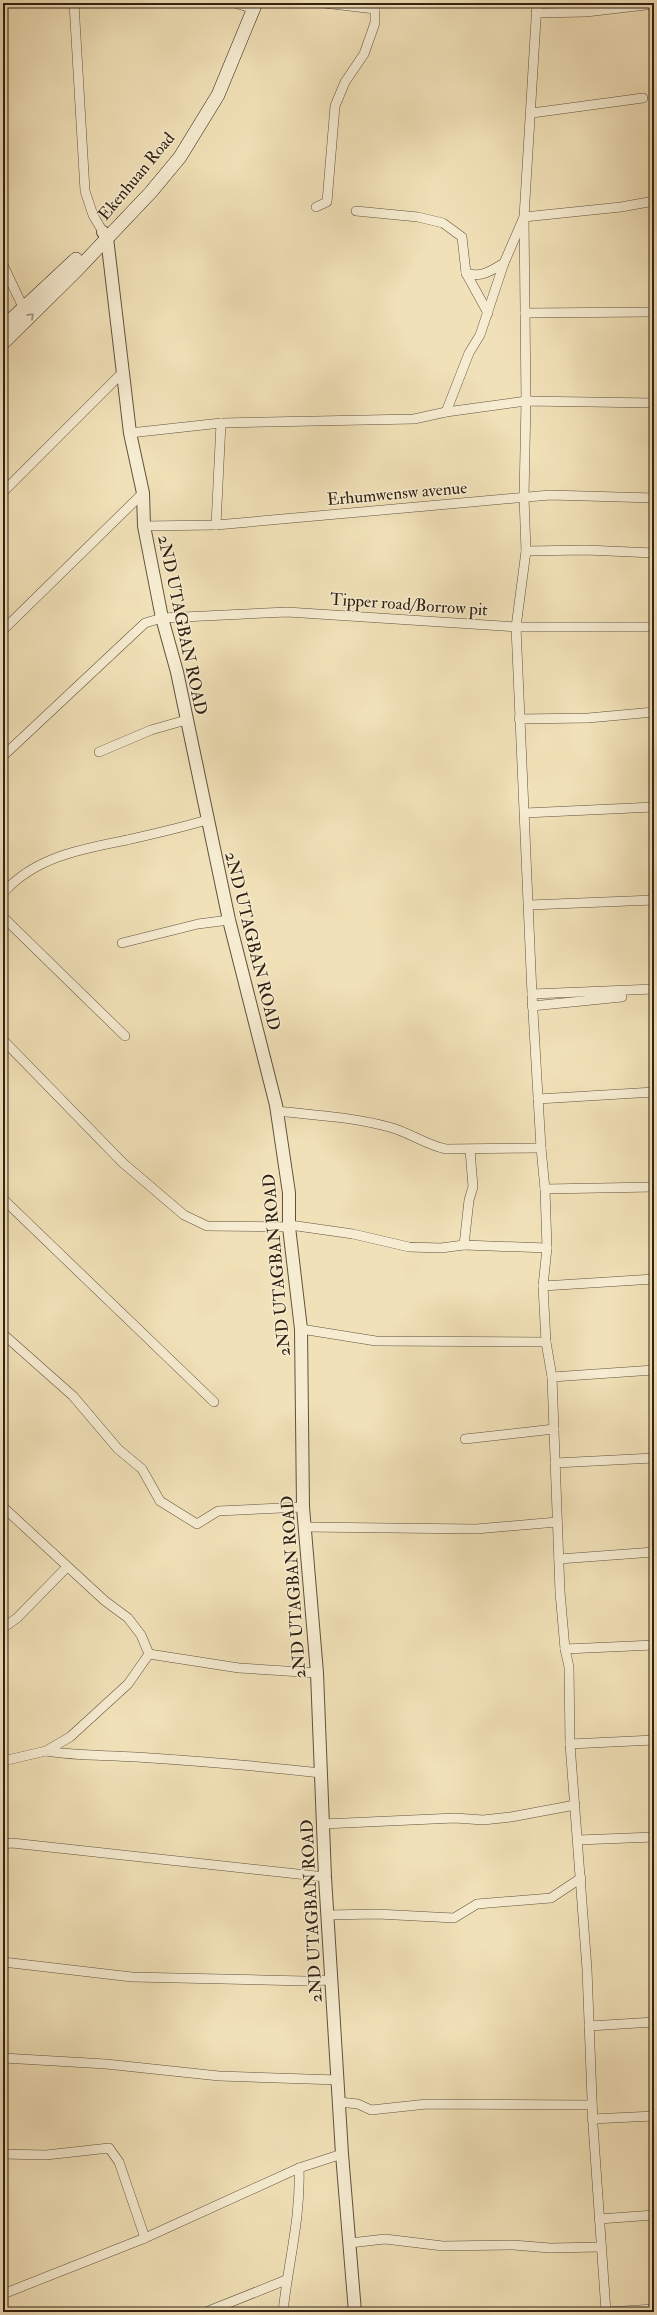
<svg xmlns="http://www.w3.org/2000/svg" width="657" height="2315" font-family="'IM FELL Double Pica',serif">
	<rect width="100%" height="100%" fill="#f1e1b8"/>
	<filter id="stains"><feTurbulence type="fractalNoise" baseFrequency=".005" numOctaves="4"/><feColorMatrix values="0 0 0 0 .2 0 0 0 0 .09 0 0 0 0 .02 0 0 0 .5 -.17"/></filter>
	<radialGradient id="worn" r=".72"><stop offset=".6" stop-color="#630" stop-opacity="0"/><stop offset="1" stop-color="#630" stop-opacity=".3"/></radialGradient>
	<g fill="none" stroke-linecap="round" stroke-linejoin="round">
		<g stroke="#61513c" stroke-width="10">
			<g id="minor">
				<path d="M74,3L85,191L93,215L103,232"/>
				<path d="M235,3L248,7"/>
				<path d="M324,3L375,9"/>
				<path d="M537,3L524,217L526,401L524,497L526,551L516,627L532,994L541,1148L545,1189L547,1248L543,1286L546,1342L552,1377L560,1592L565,1649L569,1667L570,1744L587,1969L593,2125L606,2312"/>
				<path d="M536,13L586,12L654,4"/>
				<path d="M532,113L643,98"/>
				<path d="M316,207L327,202L335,106L345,82L364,54L375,23V3"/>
				<path d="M356,211L418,217L443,223L462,237L466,273L488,313"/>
				<path d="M3,265L23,307"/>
				<path d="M466,273C481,278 491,271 504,263"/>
				<path d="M525,313L654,312"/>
				<path d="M446,412L469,353L480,335L504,263L524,217L621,207L654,201"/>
				<path d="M130,433L221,423L414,419L446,412L526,401L654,403"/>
				<path d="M3,492L122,373"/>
				<path d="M216,525L221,423"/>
				<path d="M144,526L216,525L550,495L654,498"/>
				<path d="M526,551L586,550L654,553"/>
				<path d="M3,630L143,493"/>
				<path d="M519,719L588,718L654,712"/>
				<path d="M99,752L151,730L186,720"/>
				<path d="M3,756L145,623L162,618L287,612L516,627H654"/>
				<path d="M525,813L654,807"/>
				<path d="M3,893C35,857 81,849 127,840C153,834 180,828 207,820"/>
				<path d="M529,905L654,900"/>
				<path d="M3,917L125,1036"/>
				<path d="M122,943L198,924L229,920"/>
				<path d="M532,994L654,989"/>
				<path d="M532,1006L622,997"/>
				<path d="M3,1040L123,1163L184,1215L207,1226L289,1227"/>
				<path d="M538,1099L654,1092"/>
				<path d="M277,1111C315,1115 352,1117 389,1127C409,1132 426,1145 446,1149L541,1148"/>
				<path d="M545,1189L654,1187"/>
				<path d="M3,1199L214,1402"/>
				<path d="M290,1225L353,1234L409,1247L441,1248L464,1245L469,1200L473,1187L470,1150"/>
				<path d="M464,1245L547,1248"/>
				<path d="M543,1286L654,1279"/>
				<path d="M301,1329L376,1341L546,1342"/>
				<path d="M3,1334L73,1396L118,1449L142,1469L160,1501L197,1524L218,1511L303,1507"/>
				<path d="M552,1377L654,1370"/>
				<path d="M465,1439L554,1429"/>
				<path d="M555,1463L654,1458"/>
				<path d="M3,1507L105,1601L128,1618L141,1635L149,1654L239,1668L317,1673"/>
				<path d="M304,1527L476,1529L557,1522"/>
				<path d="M559,1559L654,1552"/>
				<path d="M3,1628L17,1618L67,1567"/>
				<path d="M565,1649L654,1645"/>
				<path d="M570,1744L654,1740"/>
				<path d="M46,1751C76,1756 106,1755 136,1757C198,1761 259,1766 321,1773"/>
				<path d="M3,1761L46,1751L70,1737L128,1684L149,1654"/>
				<path d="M323,1824L455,1818L483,1820L511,1817L575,1805"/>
				<path d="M578,1840L654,1837"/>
				<path d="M3,1844L12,1843L325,1877"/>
				<path d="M328,1915L377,1914L454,1918L477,1904L551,1898L581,1878"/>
				<path d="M3,1962L132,1977L305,1981L331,1980"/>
				<path d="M589,2026L654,2022"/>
				<path d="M3,2058L106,2064L219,2076L338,2080"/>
				<path d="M339,2102L358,2104L371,2110L427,2104L592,2105"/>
				<path d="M592,2119L654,2116"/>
				<path d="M3,2154L46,2155L109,2148L119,2162L145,2238"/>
				<path d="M599,2219L654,2215"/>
				<path d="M350,2243L385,2239L443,2246L513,2245L550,2248L601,2247"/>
				<path d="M3,2294L145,2238L299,2168L342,2154"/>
				<path d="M206,2312L286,2280"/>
				<path d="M283,2312C288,2263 301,2218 299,2168"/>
				<path d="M608,2312L654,2309"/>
			</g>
		</g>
		<g stroke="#61513c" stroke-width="14">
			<path id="tertiary" d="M103,232L107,238L110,263L130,433L143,493L144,526L162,618L177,672L229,920L276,1105L289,1193V1227L301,1329L303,1507L317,1673L325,1877L342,2154L355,2312"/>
		</g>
		<g stroke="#312112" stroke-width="14">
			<g id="secondary">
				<path d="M3,327L76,259"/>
				<path d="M3,343L77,270L151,192L180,157L218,95L256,3"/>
			</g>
		</g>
		<use href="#minor" stroke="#f6ecd1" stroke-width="9"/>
		<use href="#tertiary" stroke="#f6ecd1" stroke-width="12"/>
		<use href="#secondary" stroke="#f6ecd1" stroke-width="13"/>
	</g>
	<defs><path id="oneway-chevron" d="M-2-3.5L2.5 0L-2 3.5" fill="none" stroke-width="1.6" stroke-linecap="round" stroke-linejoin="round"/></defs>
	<use stroke="#9d917b" href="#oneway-chevron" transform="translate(31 316) rotate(-44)"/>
	<g text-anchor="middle" stroke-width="3" stroke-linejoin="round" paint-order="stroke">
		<g font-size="17" fill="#312112" stroke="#f6ecd1">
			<text transform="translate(136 176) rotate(-50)" y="6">Ekenhuan Road</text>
			<text transform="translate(397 493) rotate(-5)" y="6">Erhumwensw avenue</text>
			<text transform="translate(409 604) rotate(4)" y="6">Tipper road/Borrow pit</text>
			<text transform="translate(183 625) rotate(78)" y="6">2ND UTAGBAN ROAD</text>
			<text transform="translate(253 941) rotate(76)" y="6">2ND UTAGBAN ROAD</text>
			<text transform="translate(276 1265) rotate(-95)" y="6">2ND UTAGBAN ROAD</text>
			<text transform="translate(293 1587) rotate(-94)" y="6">2ND UTAGBAN ROAD</text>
			<text transform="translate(311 1911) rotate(-93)" y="6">2ND UTAGBAN ROAD</text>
		</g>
	</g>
	<rect width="657" height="2315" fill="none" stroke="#f1e1b8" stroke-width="16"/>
	<rect x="4" y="4" width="649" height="2307" fill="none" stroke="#312112" stroke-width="2"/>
	<rect x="8" y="8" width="641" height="2299" fill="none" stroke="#312112"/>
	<rect width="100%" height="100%" filter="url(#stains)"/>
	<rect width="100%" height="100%" fill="url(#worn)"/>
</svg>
